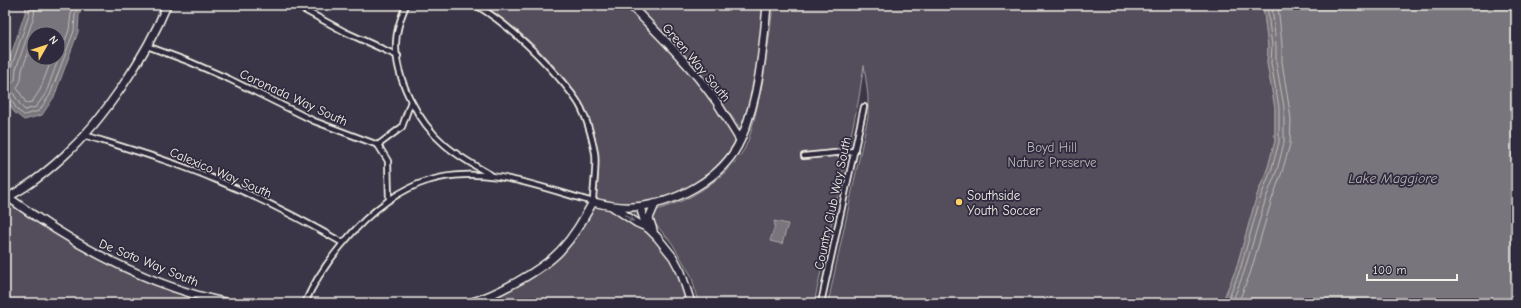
<svg xmlns="http://www.w3.org/2000/svg" width="1521" height="308" font-family="'Comic Neue',sans-serif">
	<rect width="100%" height="100%" fill="#3b3647"/>
	<filter id="ink" filterUnits="userSpaceOnUse"><feTurbulence type="fractalNoise" baseFrequency=".025" numOctaves="2"/><feDisplacementMap in="SourceGraphic" scale="8" xChannelSelector="R" yChannelSelector="G"/><feConvolveMatrix kernelMatrix="1 2 1 2 8 2 1 2 1" color-interpolation-filters="sRGB"/></filter>
	<g filter="url(#ink)">
		<g fill="#534e5c" stroke="#a4a0a2">
			<path d="M483,5H625L654,33L702,87L738,137C715,182 666,205 617,204C610,203 603,201 596,199C597,186 600,170 598,157C596,138 590,117 580,101C558,65 519,28 483,5Z"/>
			<path d="M635,5H764C760,47 755,90 741,129L707,83L659,28Z"/>
			<path d="M773,5H1263L1268,47L1267,63L1275,108V141L1268,167L1257,195L1236,269L1222,303H828L868,117V96L864,65L858,103L814,303H698L692,277L672,243L656,225L653,219V214L657,210C668,206 678,203 688,198C709,187 733,169 745,148C750,138 752,127 755,116C764,79 769,43 773,5Z"/>
			<path d="M6,203H12L88,253L175,292L215,303H6L5,204Z"/>
			<path d="M594,206L642,209L659,244L670,259L678,274L688,303H480L511,289L537,273L576,237Z"/>
		</g>
		<g fill="#78747b" stroke="#aaa6a7" fill-rule="evenodd">
			<path d="M26,5H83L79,15L78,32L54,97L42,115L24,120L14,112L6,98L7,67L25,13ZM34,34H58V58H34Z"/>
			<path d="M1263,5H1516V303H1222L1236,269L1257,195L1268,167L1275,141V108L1267,63L1268,47Z"/>
			<path d="M774,221L788,224L782,244L770,241L775,225Z"/>
		</g>
		<g fill="none" stroke-linecap="round" stroke-linejoin="round">
			<g stroke="#c2bfbc" stroke-width="1">
				<path d="M34,36L22,70L21,80L17,88L26,103L32,102L40,90L52,58"/>
				<path d="M5,80H9L11,77V68L29,15L30,5"/>
				<path d="M5,86L11,84L15,80L16,69L34,16L35,5"/>
				<path d="M5,90L13,93L21,106L25,110L36,107L46,93L69,30L71,14L73,5"/>
				<path d="M5,95L10,97L17,110L24,115L39,111L50,95L74,31L75,14L79,5"/>
				<path d="M1227,303L1240,270L1261,196L1272,168L1279,142V107L1271,63L1272,46L1267,5"/>
				<path d="M1232,303L1244,272L1266,198L1277,170L1284,143V107L1276,62V46L1272,5"/>
				<path d="M1238,303L1250,274L1272,199L1282,172L1290,144L1291,119L1282,62V45L1278,5"/>
			</g>
			<g stroke="#f4f1e8" stroke-width="8">
				<g id="street">
					<path d="M295,5L345,32L398,56"/>
					<path d="M406,5C401,17 396,30 396,43C395,79 418,122 445,145C459,157 475,166 491,175"/>
					<path d="M147,46L190,62L229,79L314,121L378,145"/>
					<path d="M84,135C129,149 175,162 219,181C262,199 303,220 343,243"/>
					<path d="M378,145L402,127L411,101"/>
					<path d="M804,156L855,151"/>
					<path d="M389,200C401,192 414,185 427,181C482,163 540,187 593,202C593,189 597,165 595,153C592,138 587,118 579,104C571,91 560,79 550,68C528,44 504,22 476,5"/>
					<path d="M305,303C320,267 357,222 389,200L388,161L378,145"/>
					<path d="M821,303L864,107"/>
				</g>
			</g>
			<g stroke="#f4f1e8" stroke-width="10">
				<g id="secondary">
					<path d="M630,5C660,35 691,66 716,101C724,114 732,127 740,140"/>
					<path d="M7,196C22,208 38,218 55,229C107,262 167,290 228,303"/>
					<path d="M5,200C11,195 19,191 25,187C39,178 52,167 64,156C104,119 146,56 167,5"/>
					<path d="M613,207L637,223L648,228"/>
					<path d="M640,207L646,226L657,237L673,257L681,272L691,303"/>
					<path d="M653,230L649,218L655,204"/>
					<path d="M469,303C496,295 541,271 560,251C574,236 583,220 593,202C605,205 618,208 632,207C673,205 724,179 741,139C759,98 763,50 767,5"/>
				</g>
			</g>
			<use href="#street" stroke="#2f2a3d" stroke-width="4.5"/>
			<use href="#secondary" stroke="#2f2a3d" stroke-width="7"/>
		</g>
		<defs><path id="oneway-solid" d="M-6-.8H1V-3.2L6.5 0L1 3.2V.8H-6Z"/></defs>
		<use fill="#747079" href="#oneway-solid" transform="translate(629 218) rotate(35)"/>
	</g>
	<circle fill="#ffd166" stroke="#2f2a3d" stroke-width="1.5" cx="959" cy="202" r="4"/>
	<g text-anchor="middle" stroke-width="3.5" stroke-linejoin="round" paint-order="stroke">
		<g font-size="13" fill="#f4f1e8" stroke="#2f2a3d">
			<text transform="translate(697 62) rotate(50)" y="5">Green Way South</text>
			<text transform="translate(294 97) rotate(25)" y="5">Coronada Way South</text>
			<text transform="translate(221 172) rotate(23)" y="5">Calexico Way South</text>
			<text transform="translate(832 203) rotate(-78)" y="5">Country Club Way South</text>
			<text transform="translate(149 262) rotate(22)" y="5">De Soto Way South</text>
		</g>
		<g font-size="13" fill="#bcb8b7" stroke="#2f2a3d">
			<text x="1052" y="152">Boyd Hill<tspan x="1052" dy="15">Nature Preserve</tspan></text>
		</g>
		<g font-size="13" fill="#f4f1e8" stroke="#2f2a3d" text-anchor="start">
			<text x="967" y="200">Southside<tspan x="967" dy="15">Youth Soccer</tspan></text>
		</g>
		<g font-size="14" font-style="italic" fill="#b6b2b2" stroke="#2f2a3d">
			<text x="1393" y="183">Lake Maggiore</text>
		</g>
	</g>
	<rect width="1521" height="308" fill="none" stroke="#2f2a3d" stroke-width="20"/>
	<rect x="10" y="10" width="1501" height="288" fill="none" stroke="#f4f1e8" stroke-width="1.5" filter="url(#ink)"/>
	<g transform="translate(46 46) rotate(51)"><circle r="19" fill="#2f2a3d" stroke="#7e7a81"/>
	<path d="M0-3L7 15L0 10L-7 15Z" fill="#ffd166"/>
	<text y="-6" font-size="11" font-weight="bold" text-anchor="middle" fill="#f4f1e8">N</text>
	</g>
	<path d="M1367 274v6h90v-6" fill="none" stroke="#f4f1e8" stroke-width="2"/>
	<text x="1373" y="274" font-size="12" fill="#f4f1e8" stroke="#2f2a3d" stroke-width="3" paint-order="stroke">100 m</text>
</svg>
